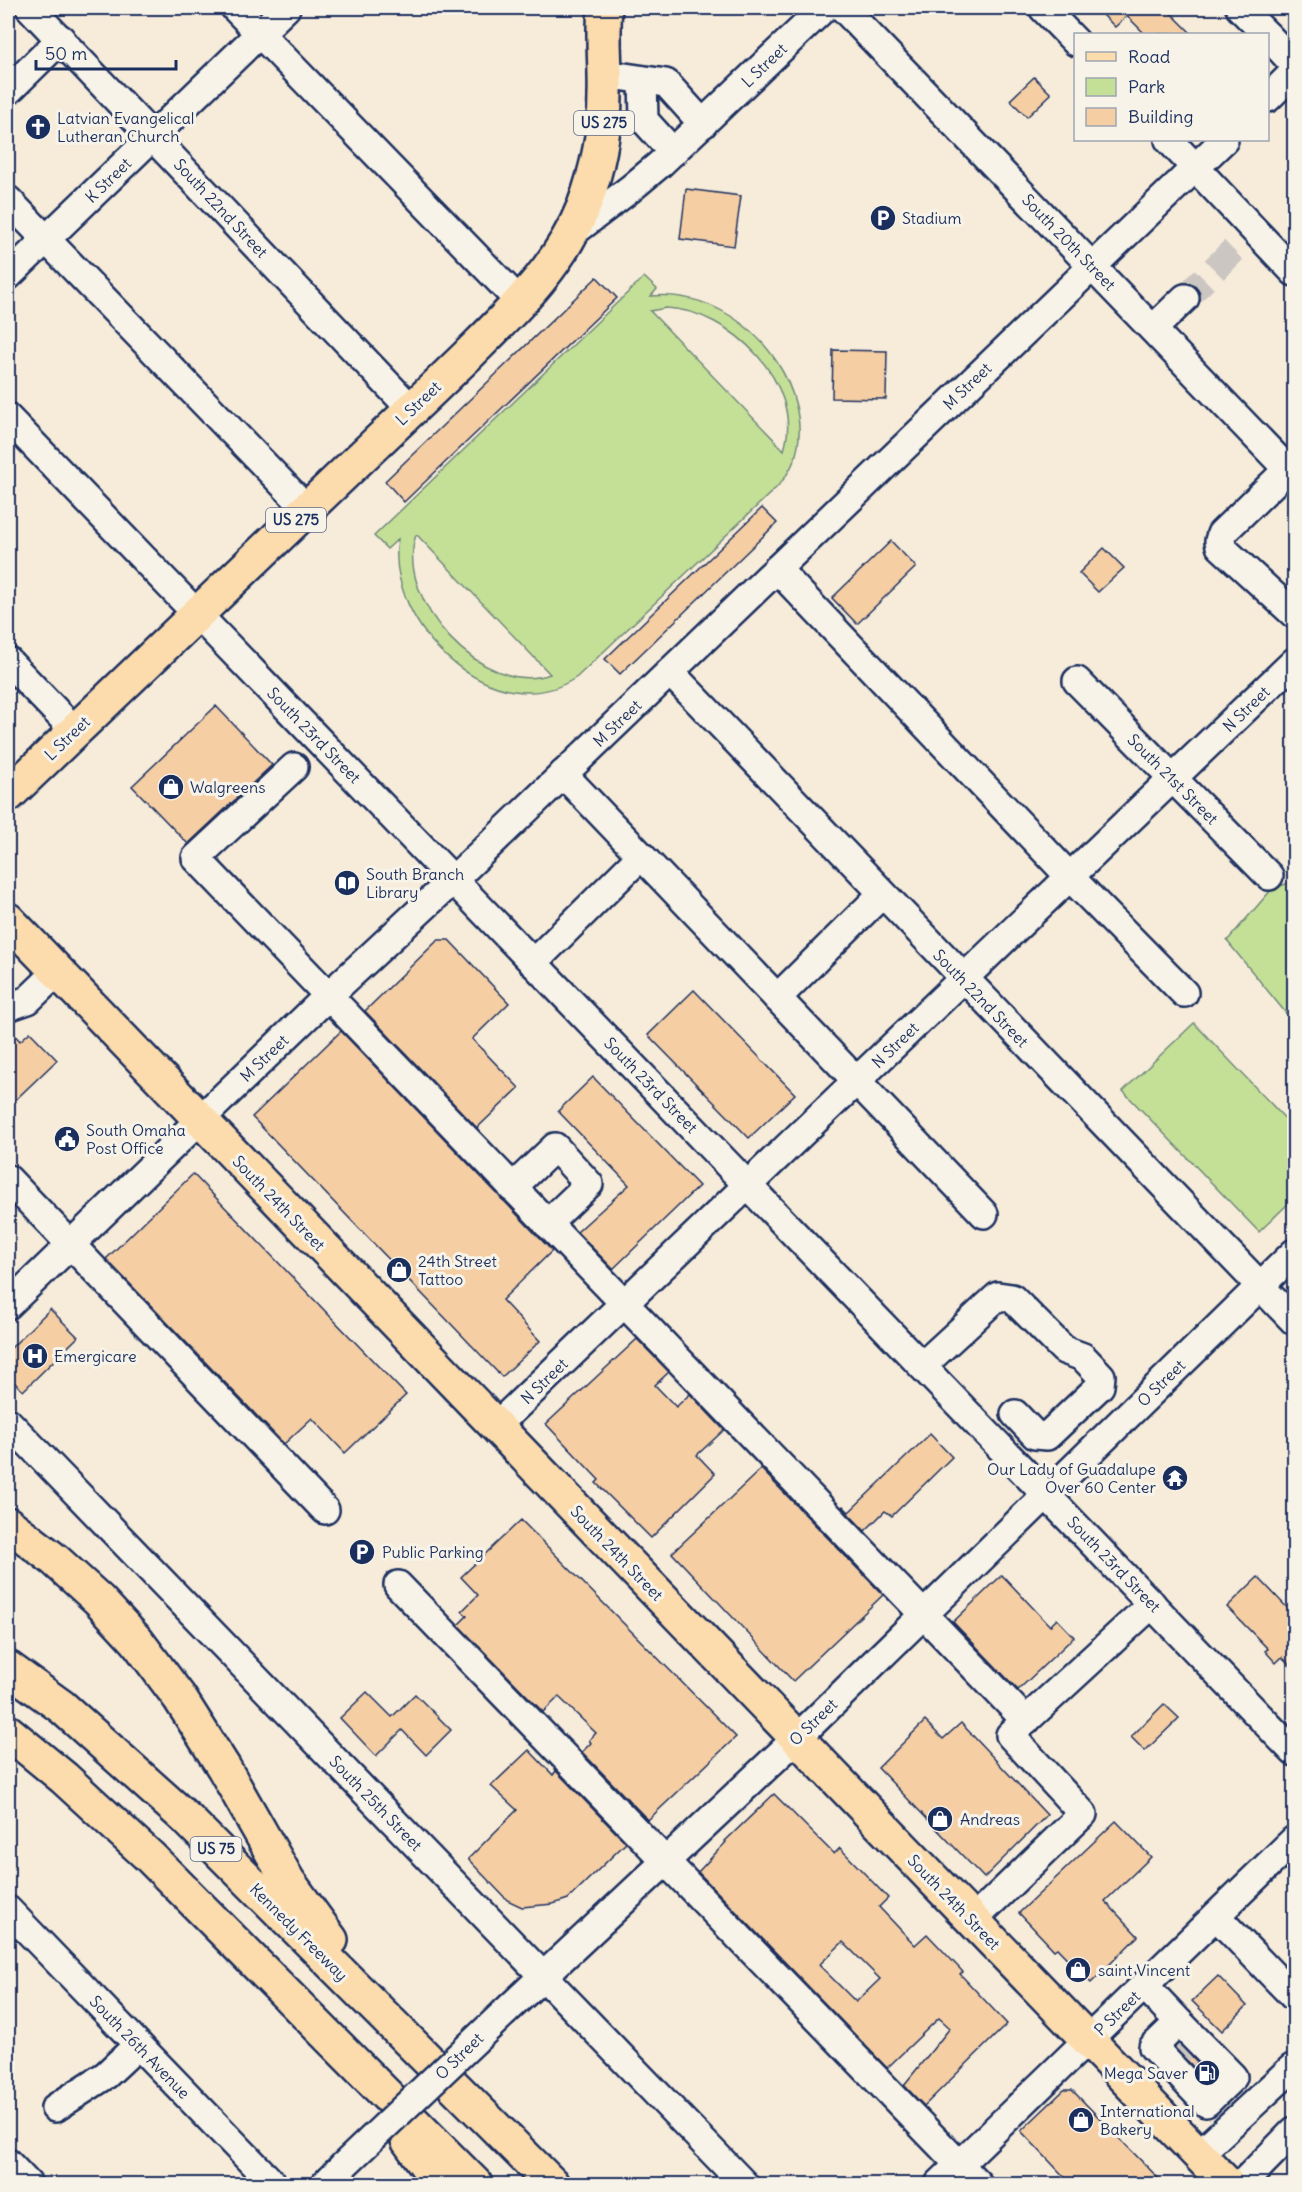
<svg xmlns="http://www.w3.org/2000/svg" width="1302" height="2192" font-family="Delius,sans-serif">
	<rect width="100%" height="100%" fill="#f7ecda"/>
	<filter id="ink" filterUnits="userSpaceOnUse"><feTurbulence type="fractalNoise" baseFrequency=".0167" numOctaves="2"/><feDisplacementMap in="SourceGraphic" scale="12" xChannelSelector="R" yChannelSelector="G"/><feConvolveMatrix kernelMatrix="1 2 1 2 8 2 1 2 1" color-interpolation-filters="sRGB"/></filter>
	<g filter="url(#ink)">
		<g fill="#c4e097" stroke="#70887a" stroke-width="1.5" fill-rule="evenodd">
			<path d="M644,277L657,289L651,296C718,289 781,343 796,406C803,436 799,464 777,487L577,677C495,732 384,625 398,539L387,549L374,536ZM666,308C730,310 805,384 784,450L650,311ZM416,535H417L550,674C484,698 394,600 416,535Z"/>
			<path d="M1294,881V1023L1227,941L1272,889Z"/>
			<path d="M1194,1023L1294,1128V1198L1259,1232L1123,1091Z"/>
		</g>
		<g fill="#f5cea4" stroke="#1b2f5e" stroke-width="1.5" fill-rule="evenodd">
			<path d="M1096,8H1166L1192,34H1145L1127,16L1115,27Z"/>
			<path d="M1034,77L1051,94L1027,117L1010,100Z"/>
			<path d="M686,189L741,196L734,246L680,239Z"/>
			<path d="M597,277L617,298L404,502L385,481Z"/>
			<path d="M833,350L887,351L886,399L832,398Z"/>
			<path d="M762,508L777,523L620,674L605,659Z"/>
			<path d="M891,541L916,567L857,624L832,598Z"/>
			<path d="M1104,548L1124,568L1098,592L1079,573Z"/>
			<path d="M216,706L272,765L188,844L132,786Z"/>
			<path d="M438,940H449L509,1003L472,1039L519,1088L477,1128L365,1011Z"/>
			<path d="M694,990L795,1094L749,1138L648,1035Z"/>
			<path d="M8,1027L20,1041L30,1032L57,1060L8,1107Z"/>
			<path d="M341,1031L552,1251L502,1300L540,1341L502,1377L252,1117Z"/>
			<path d="M593,1077L699,1186L613,1269L577,1232L629,1185L558,1111Z"/>
			<path d="M193,1174L406,1395L345,1453L312,1418L284,1444L106,1259Z"/>
			<path d="M50,1309L78,1337L23,1391L8,1376V1351Z"/>
			<path d="M637,1339L669,1372L655,1385L676,1407L690,1394L724,1430L697,1455L715,1474L651,1538L596,1483L599,1480L546,1424Z"/>
			<path d="M930,1434L952,1457L892,1516L885,1511L865,1531L842,1507L843,1506L849,1512Z"/>
			<path d="M761,1469L883,1595L793,1681L672,1553Z"/>
			<path d="M521,1520L736,1737L648,1820L582,1752L591,1743L589,1740L596,1733L559,1697L543,1712L458,1625L467,1616L462,1611L478,1595L461,1577Z"/>
			<path d="M1002,1575L1050,1626L1057,1619L1074,1637L1018,1690L953,1622Z"/>
			<path d="M1258,1577L1294,1615V1669L1282,1657L1276,1663L1265,1651L1268,1649L1227,1607Z"/>
			<path d="M367,1692L392,1717L415,1694L451,1730L426,1755L402,1730L376,1756L340,1718Z"/>
			<path d="M1164,1704L1179,1718L1145,1751L1131,1737Z"/>
			<path d="M925,1721L943,1739L961,1723L1047,1815L984,1878L878,1768Z"/>
			<path d="M529,1750L553,1775L556,1771L626,1843L568,1899L553,1904L522,1907L507,1900L468,1859L517,1810L491,1786Z"/>
			<path d="M774,1794L834,1854L840,1848L888,1898L879,1907L915,1945L927,1934L963,1972L960,1974L1007,2024L924,2106L904,2085L950,2028L939,2018L887,2068L698,1872L726,1842L725,1841ZM843,1942L880,1979L856,2002L819,1965Z"/>
			<path d="M1116,1821L1151,1857L1105,1901L1138,1936L1091,1983L1057,1948L1054,1950L1019,1913Z"/>
			<path d="M1218,1976L1247,2006L1222,2031L1192,2001Z"/>
			<path d="M1179,2044L1211,2077L1207,2081L1175,2048Z"/>
			<path d="M1064,2090H1072L1164,2184H1071L1021,2131Z"/>
		</g>
		<g fill="none" stroke-linecap="round" stroke-linejoin="round">
			<g stroke="#cbc6c1" stroke-width="27" stroke-dasharray="27 14" stroke-linecap="butt">
				<path d="M1185,298L1240,244"/>
				<path d="M1174,2056L1190,2041"/>
				<path d="M1197,2079L1212,2064"/>
			</g>
			<g stroke="#1b2f5e" stroke-width="32">
				<g id="minor">
					<path d="M30,8L412,410"/>
					<path d="M235,8L521,303"/>
					<path d="M843,8L1294,476"/>
					<path d="M1043,8L1076,42"/>
					<path d="M1240,8L1266,34"/>
					<path d="M1268,36L1294,64"/>
					<path d="M605,74L666,83L703,124"/>
					<path d="M643,80L644,120L673,152"/>
					<path d="M8,91L61,39"/>
					<path d="M1268,98L1294,72"/>
					<path d="M1169,140L1294,272"/>
					<path d="M8,200L307,509"/>
					<path d="M571,234L630,189L660,164L824,8"/>
					<path d="M8,276L286,8"/>
					<path d="M1153,329L1185,298"/>
					<path d="M8,418L1294,1752"/>
					<path d="M1288,469L1221,534L1219,541L1220,546L1294,614"/>
					<path d="M777,569L1070,877L1184,993"/>
					<path d="M8,661L75,731"/>
					<path d="M670,672L1294,1321"/>
					<path d="M1077,681L1269,876"/>
					<path d="M294,767L196,858L1026,1721"/>
					<path d="M563,774L984,1214"/>
					<path d="M533,963L641,856"/>
					<path d="M777,998L882,894"/>
					<path d="M8,1007L28,1000L57,972"/>
					<path d="M8,1179L325,1510"/>
					<path d="M512,1188L555,1147L589,1184L547,1224"/>
					<path d="M8,1305L328,996L453,880L1224,140"/>
					<path d="M922,1366L998,1296L1012,1298L1064,1350L1083,1357L1101,1376L1100,1386L1047,1436L1035,1435L1015,1414"/>
					<path d="M8,1422L744,2184"/>
					<path d="M495,1427L1294,662"/>
					<path d="M398,1585L978,2184"/>
					<path d="M8,1910L273,2184"/>
					<path d="M1216,1916L1294,1997"/>
					<path d="M972,1921L1083,1814L1010,1735L1152,1604"/>
					<path d="M1145,1986L1179,2022L1153,2047L1206,2103L1233,2077L1179,2022"/>
					<path d="M505,2012L796,1739L1294,1253"/>
					<path d="M55,2108L106,2075L138,2045"/>
					<path d="M1198,2155L1292,2068L1294,2070"/>
					<path d="M8,2163L28,2184"/>
					<path d="M325,2184L344,2165"/>
					<path d="M939,2184L1294,1840"/>
					<path d="M1242,2184L1294,2131"/>
				</g>
			</g>
			<g stroke="#1b2f5e" stroke-width="38">
				<g id="major">
					<path d="M8,795C122,686 236,576 351,467C390,430 429,393 467,356C512,311 560,267 584,206C597,171 605,133 605,95C606,66 602,37 605,8"/>
					<path d="M8,920L1227,2184"/>
				</g>
			</g>
			<g stroke="#1b2f5e" stroke-width="38">
				<g id="highway">
					<path d="M8,1524L55,1560L99,1600L137,1641L179,1697L224,1768L288,1881L331,1940"/>
					<path d="M8,1668L62,1707L188,1820L552,2184"/>
					<path d="M8,1732L64,1778L150,1857L475,2184"/>
					<path d="M408,2140L440,2184"/>
				</g>
			</g>
			<use href="#minor" stroke="#f7f3e8" stroke-width="27"/>
			<use href="#major" stroke="#fcdcac" stroke-width="33"/>
			<use href="#highway" stroke="#fcdcac" stroke-width="33"/>
			<g stroke="#1b2f5e" stroke-width="32" stroke-linecap="butt">
				<path id="minor-bridge" d="M344,2165L505,2012"/>
			</g>
			<use href="#minor-bridge" stroke="#f7f3e8" stroke-width="27"/>
		</g>
	</g>
	<defs>
		<g id="church-disc" transform="scale(1.35)"><circle r="9.5" fill="#1b2f5e" stroke="#f7f3e8"/><path d="M-1.2-6h2.4v3.5h3.3v2.4h-3.3V6h-2.4V-.1h-3.3v-2.4h3.3Z" fill="#fff"/></g>
		<g id="parking-disc" transform="scale(1.35)"><circle r="9.5" fill="#1b2f5e" stroke="#f7f3e8"/><path d="M-3.5-5.5H1a3.5 3.5 0 0 1 0 7H-1V5.5H-3.5ZM-1-3.4V-.6H.8a1.4 1.4 0 0 0 0-2.8Z" fill="#fff"/></g>
		<g id="shop-disc" transform="scale(1.35)"><circle r="9.5" fill="#1b2f5e" stroke="#f7f3e8"/><path d="M-5-2.5h2.3a2.7 3.5 0 0 1 5.4 0H5L5.5 6h-11ZM-1.5-2.5h3a1.5 2.3 0 0 0-3 0Z" fill="#fff"/></g>
		<g id="library-disc" transform="scale(1.35)"><circle r="9.5" fill="#1b2f5e" stroke="#f7f3e8"/><path d="M-6-4Q-3-5.5-.7-3.5V5Q-3 3-6 4ZM6-4Q3-5.5 .7-3.5V5Q3 3 6 4Z" fill="#fff"/></g>
		<g id="civic-disc" transform="scale(1.35)"><circle r="9.5" fill="#1b2f5e" stroke="#f7f3e8"/><path d="M-.6-6.5H3V-4.5H.6V-3L4-1V1h2V6H-6V1h2V-1L-.6-3ZM-1.2 2.5V6h2.4V2.5Z" fill="#fff"/></g>
		<g id="hospital-disc" transform="scale(1.35)"><circle r="9.5" fill="#1b2f5e" stroke="#f7f3e8"/><path d="M-5-5h3v3.5h4V-5h3V5h-3V1.5h-4V5h-3Z" fill="#fff"/></g>
		<g id="temple-disc" transform="scale(1.35)"><circle r="9.5" fill="#1b2f5e" stroke="#f7f3e8"/><path d="M0-6L5-2H3V0L6.5 2.5H4V6H1.5V3h-3V6H-4V2.5H-6.5L-3 0V-2H-5Z" fill="#fff"/></g>
		<g id="fuel-disc" transform="scale(1.35)"><circle r="9.5" fill="#1b2f5e" stroke="#f7f3e8"/><path d="M-5.5-6h7V0h2V4h1.3V-2.5L3-4.5l.8-.8L6-3V5H2.5V1h-1V6h-7ZM-4.2-4.7v3.2H.2V-4.7Z" fill="#fff"/></g>
	</defs>
	<g fill-rule="evenodd">
		<use href="#church-disc" x="38" y="127"/>
		<use href="#parking-disc" x="883" y="218"/>
		<use href="#shop-disc" x="171" y="787"/>
		<use href="#library-disc" x="347" y="883"/>
		<use href="#civic-disc" x="67" y="1139"/>
		<use href="#shop-disc" x="399" y="1270"/>
		<use href="#hospital-disc" x="35" y="1356"/>
		<use href="#temple-disc" x="1175" y="1478"/>
		<use href="#parking-disc" x="362" y="1552"/>
		<use href="#shop-disc" x="940" y="1819"/>
		<use href="#shop-disc" x="1078" y="1970"/>
		<use href="#fuel-disc" x="1207" y="2073"/>
		<use href="#shop-disc" x="1081" y="2120"/>
	</g>
	<g text-anchor="middle" stroke-width="6" stroke-linejoin="round" paint-order="stroke">
		<g fill="#f7f3e8" stroke="#5d6a87" stroke-width="1.5">
			<rect x="574" y="111" width="60" height="24" rx="4.5"/>
			<rect x="266" y="508" width="60" height="24" rx="4.5"/>
			<rect x="190.5" y="1837" width="51" height="24" rx="4.5"/>
		</g>
		<g font-size="15" font-weight="bold" fill="#1b2f5e">
			<text x="604" y="128">US 275</text>
			<text x="296" y="525">US 275</text>
			<text x="216" y="1854">US 75</text>
		</g>
		<g font-size="16" fill="#1b2f5e" stroke="#f7f3e8">
			<text transform="translate(764 65) rotate(-44)" y="6">L Street</text>
			<text transform="translate(108 180) rotate(-44)" y="6">K Street</text>
			<text transform="translate(221 208) rotate(47)" y="6">South 22nd Street</text>
			<text transform="translate(1069 242) rotate(46)" y="6">South 20th Street</text>
			<text transform="translate(967 386) rotate(-44)" y="6">M Street</text>
			<text transform="translate(418 403) rotate(-44)" y="6">L Street</text>
			<text transform="translate(1246 709) rotate(-44)" y="6">N Street</text>
			<text transform="translate(617 723) rotate(-44)" y="6">M Street</text>
			<text transform="translate(314 735) rotate(46)" y="6">South 23rd Street</text>
			<text transform="translate(67 738) rotate(-44)" y="6">L Street</text>
			<text transform="translate(1173 779) rotate(45)" y="6">South 21st Street</text>
			<text transform="translate(981 998) rotate(46)" y="6">South 22nd Street</text>
			<text transform="translate(895 1045) rotate(-44)" y="6">N Street</text>
			<text transform="translate(264 1058) rotate(-44)" y="6">M Street</text>
			<text transform="translate(651 1085) rotate(46)" y="6">South 23rd Street</text>
			<text transform="translate(279 1203) rotate(46)" y="6">South 24th Street</text>
			<text transform="translate(544 1381) rotate(-44)" y="6">N Street</text>
			<text transform="translate(1161 1383) rotate(-44)" y="6">O Street</text>
			<text transform="translate(617 1553) rotate(46)" y="6">South 24th Street</text>
			<text transform="translate(1114 1564) rotate(46)" y="6">South 23rd Street</text>
			<text transform="translate(813 1722) rotate(-44)" y="6">O Street</text>
			<text transform="translate(376 1803) rotate(46)" y="6">South 25th Street</text>
			<text transform="translate(954 1902) rotate(46)" y="6">South 24th Street</text>
			<text transform="translate(299 1932) rotate(45)" y="6">Kennedy Freeway</text>
			<text transform="translate(1117 2013) rotate(-44)" y="6">P Street</text>
			<text transform="translate(140 2047) rotate(46)" y="6">South 26th Avenue</text>
			<text transform="translate(459 2056) rotate(-44)" y="6">O Street</text>
		</g>
		<g font-size="16" fill="#1b2f5e" stroke="#f7f3e8" text-anchor="start">
			<text x="57" y="124">Latvian Evangelical<tspan x="57" dy="18">Lutheran Church</tspan></text>
			<text x="902" y="224">Stadium</text>
			<text x="190" y="793">Walgreens</text>
			<text x="366" y="880">South Branch<tspan x="366" dy="18">Library</tspan></text>
			<text x="86" y="1136">South Omaha<tspan x="86" dy="18">Post Office</tspan></text>
			<text x="418" y="1267">24th Street<tspan x="418" dy="18">Tattoo</tspan></text>
			<text x="54" y="1362">Emergicare</text>
			<text x="1156" y="1475" text-anchor="end">Our Lady of Guadalupe<tspan x="1156" dy="18">Over 60 Center</tspan></text>
			<text x="382" y="1558">Public Parking</text>
			<text x="960" y="1825">Andreas</text>
			<text x="1098" y="1976">saint Vincent</text>
			<text x="1188" y="2079" text-anchor="end">Mega Saver</text>
			<text x="1100" y="2117">International<tspan x="1100" dy="18">Bakery</tspan></text>
		</g>
	</g>
	<rect width="1302" height="2192" fill="none" stroke="#f7f3e8" stroke-width="30"/>
	<rect x="15" y="15" width="1272" height="2162" fill="none" stroke="#1b2f5e" stroke-width="2" filter="url(#ink)"/>
	<rect x="1074" y="33" width="195" height="108" fill="#f7f3e8" stroke="#9fa5b1" stroke-width="1.5"/>
	<rect x="1086" y="52" width="30" height="9" fill="#fcdcac" stroke="#9fa5b1" stroke-width="1.5"/>
	<text x="1128" y="63" font-size="18" fill="#1b2f5e">Road</text>
	<rect x="1086" y="78" width="30" height="18" fill="#c4e097" stroke="#9fa5b1" stroke-width="1.5"/>
	<text x="1128" y="93" font-size="18" fill="#1b2f5e">Park</text>
	<rect x="1086" y="108" width="30" height="18" fill="#f5cea4" stroke="#9fa5b1" stroke-width="1.5"/>
	<text x="1128" y="123" font-size="18" fill="#1b2f5e">Building</text>
	<path d="M36 60v9h140v-9" fill="none" stroke="#1b2f5e" stroke-width="3"/>
	<text x="45" y="60" font-size="18" fill="#1b2f5e" stroke="#f7f3e8" stroke-width="4.5" paint-order="stroke">50 m</text>
</svg>
